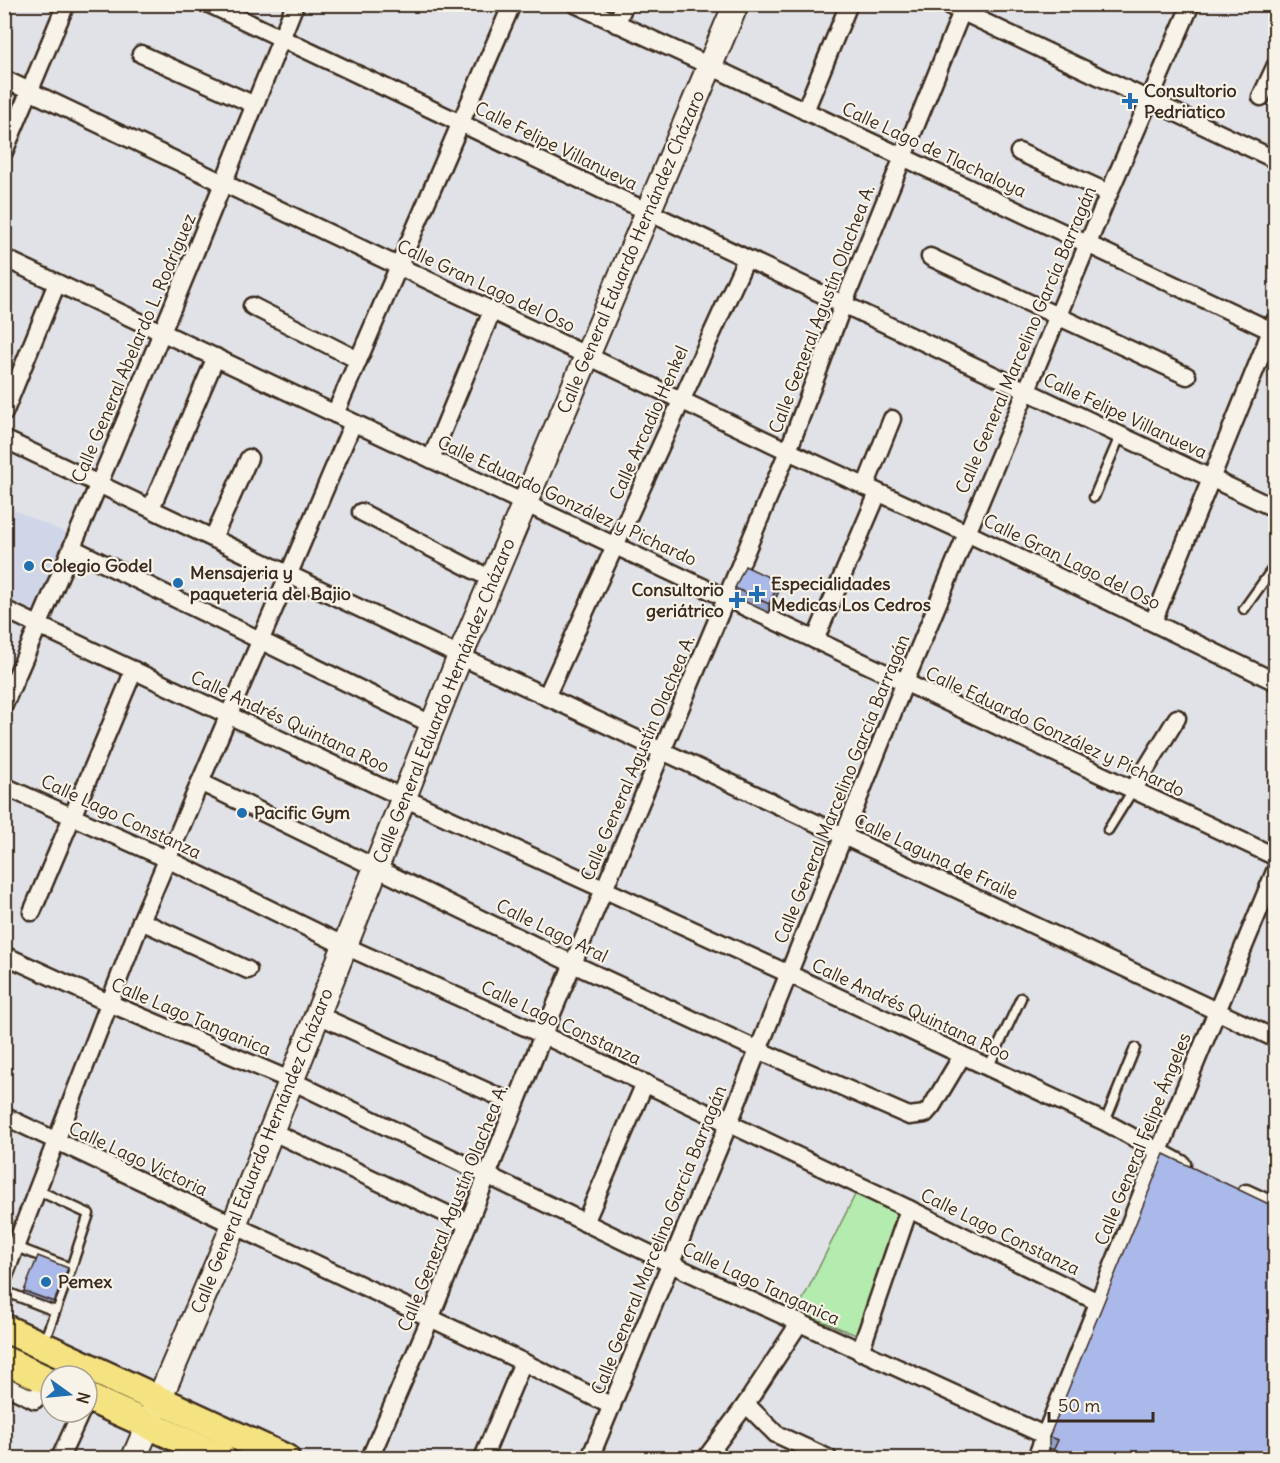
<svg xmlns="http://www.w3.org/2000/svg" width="1280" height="1463" font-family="Delius,sans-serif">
	<rect width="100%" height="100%" fill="#e0e2e8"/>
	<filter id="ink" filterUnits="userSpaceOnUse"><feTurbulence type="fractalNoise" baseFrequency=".0167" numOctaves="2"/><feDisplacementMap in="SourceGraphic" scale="12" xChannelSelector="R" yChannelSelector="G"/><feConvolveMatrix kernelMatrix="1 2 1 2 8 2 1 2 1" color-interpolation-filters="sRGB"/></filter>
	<g filter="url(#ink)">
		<path fill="#d0d6e8" d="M5,506L68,534L35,611L5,597Z"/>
		<path fill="#b4ebae" stroke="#788a66" stroke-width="1.5" d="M857,1191L899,1211L856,1335L797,1311Z"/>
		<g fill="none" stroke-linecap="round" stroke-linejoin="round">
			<g stroke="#3b2a1e" stroke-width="13">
				<g id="lane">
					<path d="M1094,497L1120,436"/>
					<path d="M1244,609L1276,564"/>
					<path d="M1108,830L1133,790"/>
					<path d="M988,1068L1021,998"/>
					<path d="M1105,1122L1135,1048"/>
					<path d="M16,1247L71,1268L89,1214L37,1190"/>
					<path d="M4,1291L55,1311"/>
					<path d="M44,1342L71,1268"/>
				</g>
			</g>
			<g stroke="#3b2a1e" stroke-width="21">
				<g id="street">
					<path d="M209,4L1276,509"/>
					<path d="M575,4L710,66L1276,333"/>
					<path d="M946,4L1276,160"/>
					<path d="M616,24L625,4"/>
					<path d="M141,54L255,105"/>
					<path d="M4,79L788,451L967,533L1276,682"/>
					<path d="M1261,97L1276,65"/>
					<path d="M805,111L849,4"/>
					<path d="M4,152L66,4"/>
					<path d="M1019,152L1109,193"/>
					<path d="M930,257L1187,376"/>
					<path d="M4,258L1276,857"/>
					<path d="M252,306L358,360"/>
					<path d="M4,413L57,283"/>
					<path d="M335,414L512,4"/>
					<path d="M4,439L460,656L1276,1039"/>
					<path d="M431,459L492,311"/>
					<path d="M865,487L892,419"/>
					<path d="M151,508L216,357"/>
					<path d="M361,512L493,580"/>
					<path d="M213,538L249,458"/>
					<path d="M72,548L433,725"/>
					<path d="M4,609L404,798L789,974L1105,1122L1182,1164"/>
					<path d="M1153,622L1275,321"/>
					<path d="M815,640L878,493"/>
					<path d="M546,697L746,259"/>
					<path d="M4,705C105,473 202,239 295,4"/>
					<path d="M200,782L573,964L758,1050L909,1116L925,1114L932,1106L962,1056"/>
					<path d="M4,786L167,859L345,946L543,1035L909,1209L1098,1302"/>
					<path d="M1133,790L1177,718"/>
					<path d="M32,912L134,670"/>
					<path d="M141,921L248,970"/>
					<path d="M4,955L109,1003L292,1081L671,1264L1046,1436"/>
					<path d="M318,1015L515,1104"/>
					<path d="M4,1116L523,1362L612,1406"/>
					<path d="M271,1131L468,1224"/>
					<path d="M1246,1193L1276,1207"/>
					<path d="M585,1223L645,1083"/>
					<path d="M4,1276L141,921L353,423"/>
					<path d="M860,1352L909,1209"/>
					<path d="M4,1385L35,1400L47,1380"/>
					<path d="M746,1404L776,1434L828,1458"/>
					<path d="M60,1458L81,1412"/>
					<path d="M370,1458L430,1319L543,1035L788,451L843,305L965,4"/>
					<path d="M483,1458L523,1362"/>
					<path d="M590,1458L729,1123L905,682L1109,193L1191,4"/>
					<path d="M706,1458L746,1404L800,1322"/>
					<path d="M1036,1458L1159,1151L1276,869"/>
				</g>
			</g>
			<g stroke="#3b2a1e" stroke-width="28">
				<path id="secondary" d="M134,1458L234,1225L460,656L736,4"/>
			</g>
			<g stroke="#3b2a1e" stroke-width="32">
				<g id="primary">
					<path d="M4,1328L285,1458"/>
					<path d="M4,1360L51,1382"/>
					<path d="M87,1397L222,1458"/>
				</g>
			</g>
			<use href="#lane" stroke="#f7f3e8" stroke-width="8"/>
			<use href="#street" stroke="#f7f3e8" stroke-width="16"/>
			<use href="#secondary" stroke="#f7f3e8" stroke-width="24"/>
			<use href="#primary" stroke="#f5e382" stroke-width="27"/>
		</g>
		<g fill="#929fc8" stroke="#3b2a1e" stroke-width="1.5">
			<path d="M735,588L779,591L769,613L735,597Z"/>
			<path d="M1275,1207L1054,1450L1049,1448V1437Z"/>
			<path d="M68,1271L54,1305L24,1294V1291Z"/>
		</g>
		<g fill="#7782a3" stroke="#3b2a1e" stroke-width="1.5">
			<path d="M779,582V591L769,613V604Z"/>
			<path d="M68,1268V1271L54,1305V1302Z"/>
		</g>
		<g fill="#aab9e9" stroke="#3b2a1e" stroke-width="1.5">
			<path d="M745,566L779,582L769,604L735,588Z"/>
			<path d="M1164,1154L1275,1207V1458H1050L1058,1440L1049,1437Z"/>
			<path d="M38,1256L68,1268L54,1302L24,1291Z"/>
		</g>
	</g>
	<g fill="#1f6fb2" stroke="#f7f3e8" stroke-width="2">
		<path d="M1127 92h6v6h6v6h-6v6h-6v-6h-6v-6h6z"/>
		<circle cx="29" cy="566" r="6"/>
		<circle cx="178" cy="583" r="6"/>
		<path d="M754 585h6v6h6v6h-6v6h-6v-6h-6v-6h6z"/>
		<path d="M734 591h6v6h6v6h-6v6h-6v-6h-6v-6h6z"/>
		<circle cx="242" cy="813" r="6"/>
		<circle cx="46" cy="1282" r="6"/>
	</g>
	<g text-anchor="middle" stroke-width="4.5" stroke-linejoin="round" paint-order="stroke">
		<g font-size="18" font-weight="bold" fill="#3b2a1e" stroke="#f7f3e8" text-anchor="start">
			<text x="1144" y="97">Consultorio<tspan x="1144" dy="21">Pedriatico</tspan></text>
			<text x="41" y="572">Colegio Godel</text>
			<text x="190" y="579">Mensajeria y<tspan x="190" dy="21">paqueteria del Bajio</tspan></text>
			<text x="771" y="590">Especialidades<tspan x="771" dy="21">Medicas Los Cedros</tspan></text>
			<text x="724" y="596" text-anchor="end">Consultorio<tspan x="724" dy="21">geriátrico</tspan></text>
			<text x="254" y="819">Pacific Gym</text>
			<text x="58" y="1288">Pemex</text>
		</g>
		<g font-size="18" fill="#3b2a1e" stroke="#f7f3e8">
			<text transform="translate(556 146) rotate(26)" y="6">Calle Felipe Villanueva</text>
			<text transform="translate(934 150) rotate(25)" y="6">Calle Lago de Tlachaloya</text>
			<text transform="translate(631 252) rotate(-67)" y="6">Calle General Eduardo Hernández Cházaro</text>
			<text transform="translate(486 286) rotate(25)" y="6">Calle Gran Lago del Oso</text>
			<text transform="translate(822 309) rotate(-69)" y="6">Calle General Agustín Olachea A.</text>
			<text transform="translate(1026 340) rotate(-67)" y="6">Calle General Marcelino García Barragán</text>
			<text transform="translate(134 348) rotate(-67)" y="6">Calle General Abelardo L. Rodríguez</text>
			<text transform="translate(1125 416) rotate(25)" y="6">Calle Felipe Villanueva</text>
			<text transform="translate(649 423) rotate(-66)" y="6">Calle Arcadio Henkel</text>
			<text transform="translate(567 501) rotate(25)" y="6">Calle Eduardo González y Pichardo</text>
			<text transform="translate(1072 562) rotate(26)" y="6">Calle Gran Lago del Oso</text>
			<text transform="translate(444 701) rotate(-68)" y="6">Calle General Eduardo Hernández Cházaro</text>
			<text transform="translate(290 722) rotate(25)" y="6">Calle Andrés Quintana Roo</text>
			<text transform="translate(1055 732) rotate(25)" y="6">Calle Eduardo González y Pichardo</text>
			<text transform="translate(638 758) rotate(-67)" y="6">Calle General Agustín Olachea A.</text>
			<text transform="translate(842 789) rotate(-68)" y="6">Calle General Marcelino García Barragán</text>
			<text transform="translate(121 817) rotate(25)" y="6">Calle Lago Constanza</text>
			<text transform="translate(936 857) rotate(25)" y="6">Calle Laguna de Fraile</text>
			<text transform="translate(552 931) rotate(26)" y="6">Calle Lago Aral</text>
			<text transform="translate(911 1010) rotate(25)" y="6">Calle Andrés Quintana Roo</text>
			<text transform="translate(191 1017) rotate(23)" y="6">Calle Lago Tanganica</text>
			<text transform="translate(561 1023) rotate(25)" y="6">Calle Lago Constanza</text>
			<text transform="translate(1143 1139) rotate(-68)" y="6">Calle General Felipe Ángeles</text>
			<text transform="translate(262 1151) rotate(-68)" y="6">Calle General Eduardo Hernández Cházaro</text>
			<text transform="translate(138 1159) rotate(25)" y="6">Calle Lago Victoria</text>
			<text transform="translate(453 1208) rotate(-68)" y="6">Calle General Agustín Olachea A.</text>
			<text transform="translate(1000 1232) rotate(26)" y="6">Calle Lago Constanza</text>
			<text transform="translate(659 1240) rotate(-68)" y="6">Calle General Marcelino García Barragán</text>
			<text transform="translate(761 1284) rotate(25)" y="6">Calle Lago Tanganica</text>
		</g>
	</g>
	<rect width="1280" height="1463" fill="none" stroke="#f7f3e8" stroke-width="24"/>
	<rect x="12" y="12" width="1256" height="1439" fill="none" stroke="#3b2a1e" stroke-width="2" filter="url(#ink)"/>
	<g transform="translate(69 1394) rotate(105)"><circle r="28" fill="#f7f3e8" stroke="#aca397" stroke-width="1.5"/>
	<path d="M0-4.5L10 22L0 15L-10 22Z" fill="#1f6fb2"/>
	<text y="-9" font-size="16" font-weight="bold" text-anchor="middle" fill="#3b2a1e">N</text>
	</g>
	<path d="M1049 1412v9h104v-9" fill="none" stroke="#3b2a1e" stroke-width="3"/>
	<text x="1058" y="1412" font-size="18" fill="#3b2a1e" stroke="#f7f3e8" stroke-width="4.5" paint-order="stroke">50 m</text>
</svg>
